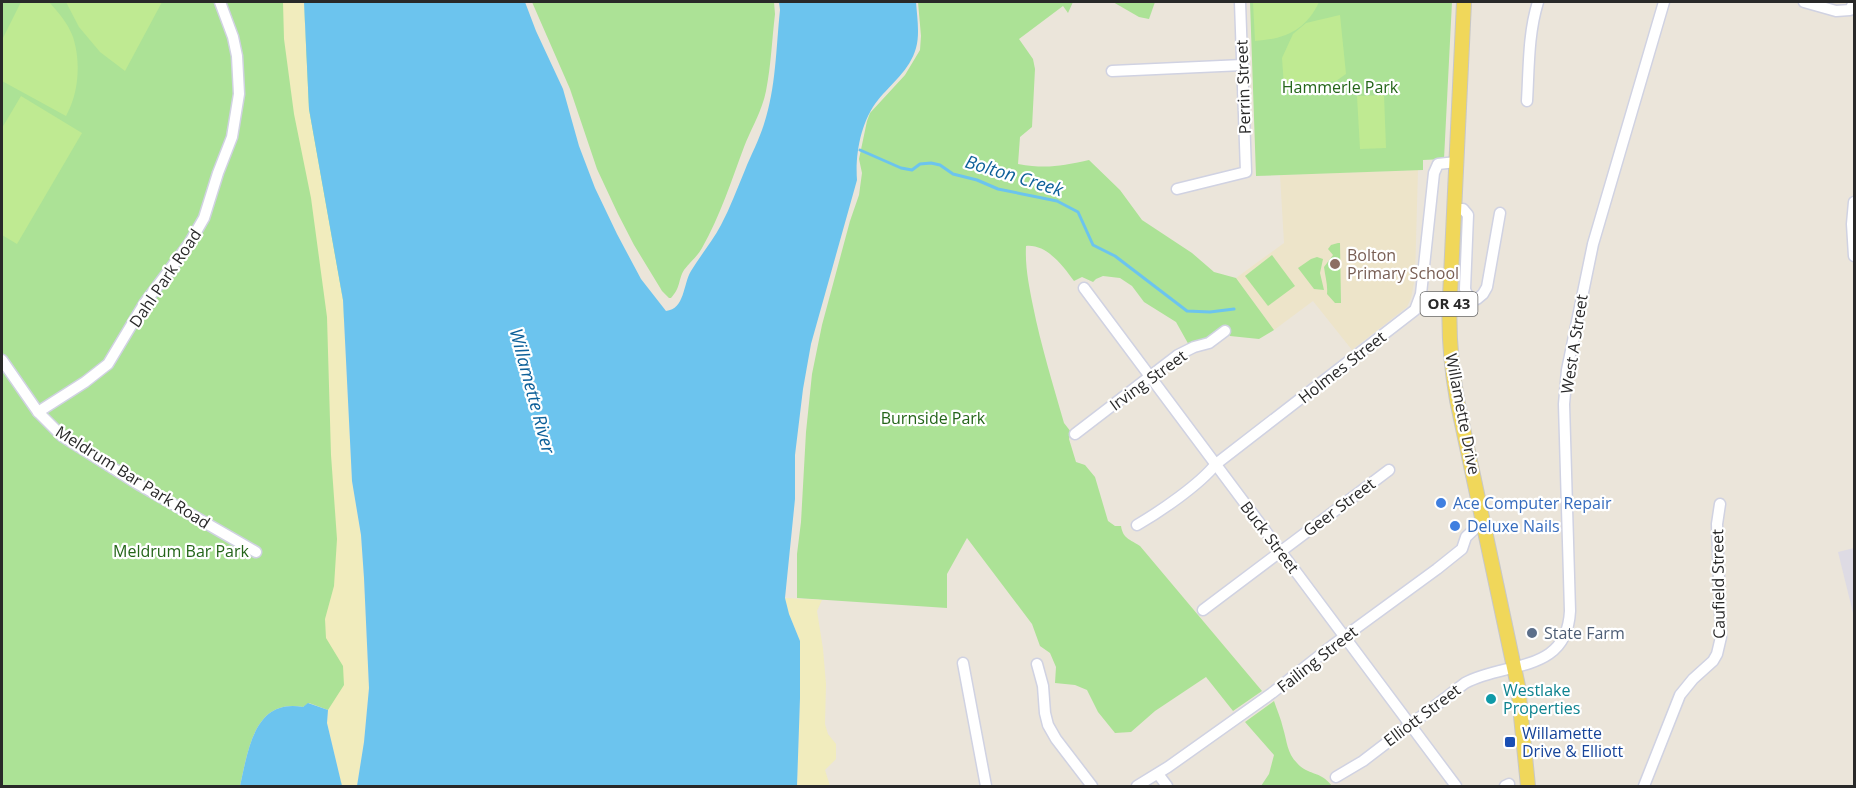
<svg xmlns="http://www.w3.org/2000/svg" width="1856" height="788" font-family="'Open Sans',sans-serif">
	<rect width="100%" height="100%" fill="#ebe5da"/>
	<path fill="#dedbe4" d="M1854,548V617L1838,552Z"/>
	<path fill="#ede4c9" d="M1418,170L1415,277L1411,298L1407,307L1352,350L1313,301L1274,330L1236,278L1284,243L1280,175Z"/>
	<g fill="#ace296">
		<path d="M2,2H304L306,43L343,300L357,786H342L328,710L309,703L303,707C254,698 248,751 240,786H2Z"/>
		<path d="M532,2H774L775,14C772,39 771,66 766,91C762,111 751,129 744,147C731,182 720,216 702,248C697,257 690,262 684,270C678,280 681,287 671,298H669L662,291L634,245L618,214L597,169L570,89Z"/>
		<path d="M918,2H1073L1068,13L1063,6L1019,39L1033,59L1035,69L1032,127L1020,137L1018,164C1047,169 1061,166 1089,160L1120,190L1142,220L1192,253L1214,272L1236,278L1274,330L1259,339L1230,336L1224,328L1190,347L1176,322L1144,302L1132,286L1120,278L1103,276L1096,279L1093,282L1082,277L1074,281C1063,266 1047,244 1026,246C1025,267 1029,286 1033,306C1041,346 1053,384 1064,423L1071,432L1069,439L1076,462L1085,465L1095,477L1108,521L1115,526H1121C1123,539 1130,539 1140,546L1262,691L1233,711L1206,677L1155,711L1131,732L1115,733L1098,712L1087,690L1075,685L1055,683L1056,667L1050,653L1040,646L1032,624L967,538L947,574V608L797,598V554L801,522L806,432L812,374L822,325L850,221L859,195L862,173L859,159L867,121L870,113L905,75L920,50L921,36Z"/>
		<path d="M1113,2H1155L1149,19L1139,17Z"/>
		<path d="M1250,2H1452L1444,159L1423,160V170L1256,176Z"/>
		<path d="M1338,243H1340L1341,303H1335L1327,294C1328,285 1325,276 1324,267L1333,255L1328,249L1331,245Z"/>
		<path d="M1272,255L1295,286L1268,306L1245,276Z"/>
		<path d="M1317,257L1323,259L1320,273L1324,290L1314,289L1298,268L1311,259Z"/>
		<path d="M1274,701C1277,710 1281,719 1283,728C1287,741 1287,753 1297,763C1308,776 1320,770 1332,786H1261L1269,774L1274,755L1245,722Z"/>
	</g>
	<g fill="#f1ecbd">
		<path d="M283,2H304L309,109L343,300L352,481L361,535L364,578L369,688L364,742L357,786H342L327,723L328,710L344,685L343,666L326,638L325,619L334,586L337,539L331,455L327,317L311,198L294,114L284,39Z"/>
		<path d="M785,598L822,600L817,611L823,649L826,684L825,724L828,734L836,744V759L825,770L830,786H797L800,698V641L789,614Z"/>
	</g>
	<g fill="#bfea92">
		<path d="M21,2H49C58,12 68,23 73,37C81,62 79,93 66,116L2,81V40Z"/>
		<path d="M66,2H162L125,71L100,52L79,27Z"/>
		<path d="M1253,2H1319C1306,30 1285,39 1255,41Z"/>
		<path d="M1340,15L1346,74L1336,81L1284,86L1282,58L1293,34L1306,23Z"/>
		<path d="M1384,95L1386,148L1360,149L1357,96Z"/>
		<path d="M21,96L82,133L17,244L2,235V128Z"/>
	</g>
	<g fill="#6cc4ee">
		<path d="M304,2H525L536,31L563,89L579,146L595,188L617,234L641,279L666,311C685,309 683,284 691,271C700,256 712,242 721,225C730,208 737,189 745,170C751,155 759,140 764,124C776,88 776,48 780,10L779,2H916C917,16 920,34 916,48C910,70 891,84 878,100C861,121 855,154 857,180L811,344L803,389L795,455V499L785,598L789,614L800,641V698L797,786H357L364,742L369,688L364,578L361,535L352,481L343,300L309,109Z"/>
		<path d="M308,703L328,710L327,723L342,786H240C248,751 254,698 303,707Z"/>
	</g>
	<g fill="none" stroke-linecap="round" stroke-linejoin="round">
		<path stroke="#6cc4ee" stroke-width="3" d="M860,150L901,168L912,170L920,164L931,163L940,165L953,174L977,180L998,189L1057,201L1078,212L1093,245L1115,256L1187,311L1210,312L1234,309"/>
		<g stroke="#d0d2e2" stroke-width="13">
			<g id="minor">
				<path d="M1804,2L1836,11L1850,10L1854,2"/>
				<path d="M1112,71L1243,65"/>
				<path d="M1527,101C1529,68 1528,34 1538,2"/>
				<path d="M1177,189L1246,172L1240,2"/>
				<path d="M1854,202L1852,224L1854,256"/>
				<path d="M1454,209H1463L1468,215L1465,289C1467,296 1470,298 1477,299L1483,294L1487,287L1500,213"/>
				<path d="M1084,288L1456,786"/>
				<path d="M2,360L38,412L62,436L138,484L256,552"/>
				<path d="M38,412L85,382L108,364L144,304L189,244L204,218L218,173L232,137L239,94L237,56L233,37L220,2"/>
				<path d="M1075,434L1178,355L1194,347L1209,343L1225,331"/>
				<path d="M1137,525C1161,511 1199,485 1216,464L1415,310L1421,294L1434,173L1438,164L1456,162"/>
				<path d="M1203,610L1389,470"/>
				<path d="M963,663L986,786"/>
				<path d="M1037,664L1043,686L1045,713L1048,725L1056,739L1092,786"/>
				<path d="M1158,774L1167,786"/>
				<path d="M1336,777L1363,761L1465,683C1506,661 1567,674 1570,611L1564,404L1567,370L1593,244L1664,2"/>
				<path d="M1137,786L1168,767L1272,693L1333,645L1437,569L1462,549L1466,537L1484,520"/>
				<path d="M1505,786L1509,784"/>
				<path d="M1644,786L1680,695L1693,679L1713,661L1717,654L1721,637L1717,524L1720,504"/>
			</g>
		</g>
		<g stroke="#c7c7c7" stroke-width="16">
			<path id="major" d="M1464,2L1450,297C1448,332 1451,365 1457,400L1518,686L1528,786"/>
		</g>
		<use href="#minor" stroke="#fff" stroke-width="10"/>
		<use href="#major" stroke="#f0d75a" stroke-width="14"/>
	</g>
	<circle fill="#8d6e63" stroke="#fff" stroke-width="2" cx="1335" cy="264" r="6"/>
	<g fill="#3f7fe0" stroke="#fff" stroke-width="2">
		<circle cx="1441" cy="503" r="6"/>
		<circle cx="1455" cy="526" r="6"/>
	</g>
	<circle fill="#5c6f8a" stroke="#fff" stroke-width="2" cx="1532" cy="633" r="6"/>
	<circle fill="#0f9aa8" stroke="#fff" stroke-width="2" cx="1491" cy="699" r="6"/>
	<rect fill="#1a4fb4" stroke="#fff" stroke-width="2" x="1504" y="736" width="12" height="12" rx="3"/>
	<g text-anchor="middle" stroke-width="4.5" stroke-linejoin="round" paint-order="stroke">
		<rect fill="#fff" stroke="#696969" stroke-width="1.5" x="1420.5" y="292" width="57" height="24" rx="4.5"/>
		<g font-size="15" font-weight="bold" fill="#292929">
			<text x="1449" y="309">OR 43</text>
		</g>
		<g font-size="16" fill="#292929" stroke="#fff">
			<text transform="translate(1243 87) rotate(-92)" y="6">Perrin Street</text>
			<text transform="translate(165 278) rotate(-56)" y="6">Dahl Park Road</text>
			<text transform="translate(1574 344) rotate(-81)" y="6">West A Street</text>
			<text transform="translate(1342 367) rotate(-38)" y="6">Holmes Street</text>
			<text transform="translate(1148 380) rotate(-36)" y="6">Irving Street</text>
			<text transform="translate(1463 414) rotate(79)" y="6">Willamette Drive</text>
			<text transform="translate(133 477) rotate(32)" y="6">Meldrum Bar Park Road</text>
			<text transform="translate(1339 507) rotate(-37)" y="6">Geer Street</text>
			<text transform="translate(1270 537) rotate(53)" y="6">Buck Street</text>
			<text transform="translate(1718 584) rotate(-91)" y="6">Caufield Street</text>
			<text transform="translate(1317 659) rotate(-38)" y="6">Failing Street</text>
			<text transform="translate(1422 715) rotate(-37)" y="6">Elliott Street</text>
		</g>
		<g font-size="16" fill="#246519" stroke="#fff">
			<text x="1340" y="93">Hammerle Park</text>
			<text x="933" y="424">Burnside Park</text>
			<text x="181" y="557">Meldrum Bar Park</text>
		</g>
		<g font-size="16" fill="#785e54" stroke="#fff" text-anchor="start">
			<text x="1347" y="261">Bolton<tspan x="1347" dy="18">Primary School</tspan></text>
		</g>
		<g font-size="16" fill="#366cbe" stroke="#fff" text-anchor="start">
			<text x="1453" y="509">Ace Computer Repair</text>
			<text x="1467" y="532">Deluxe Nails</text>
		</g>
		<g font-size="16" fill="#4e5e75" stroke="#fff" text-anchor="start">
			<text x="1544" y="639">State Farm</text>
		</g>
		<g font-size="16" fill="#0d838f" stroke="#fff" text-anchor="start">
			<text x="1503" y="696">Westlake<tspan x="1503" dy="18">Properties</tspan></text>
		</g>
		<g font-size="16" fill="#164399" stroke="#fff" text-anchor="start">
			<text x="1522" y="739">Willamette<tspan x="1522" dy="18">Drive &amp; Elliott</tspan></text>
		</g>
		<g font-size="18" font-style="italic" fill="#0d6099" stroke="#fff">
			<text transform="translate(1014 176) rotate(17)" y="6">Bolton Creek</text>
			<text transform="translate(532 391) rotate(75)" y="6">Willamette River</text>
		</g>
	</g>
	<rect width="1856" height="788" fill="none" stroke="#292929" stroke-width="6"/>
</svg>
